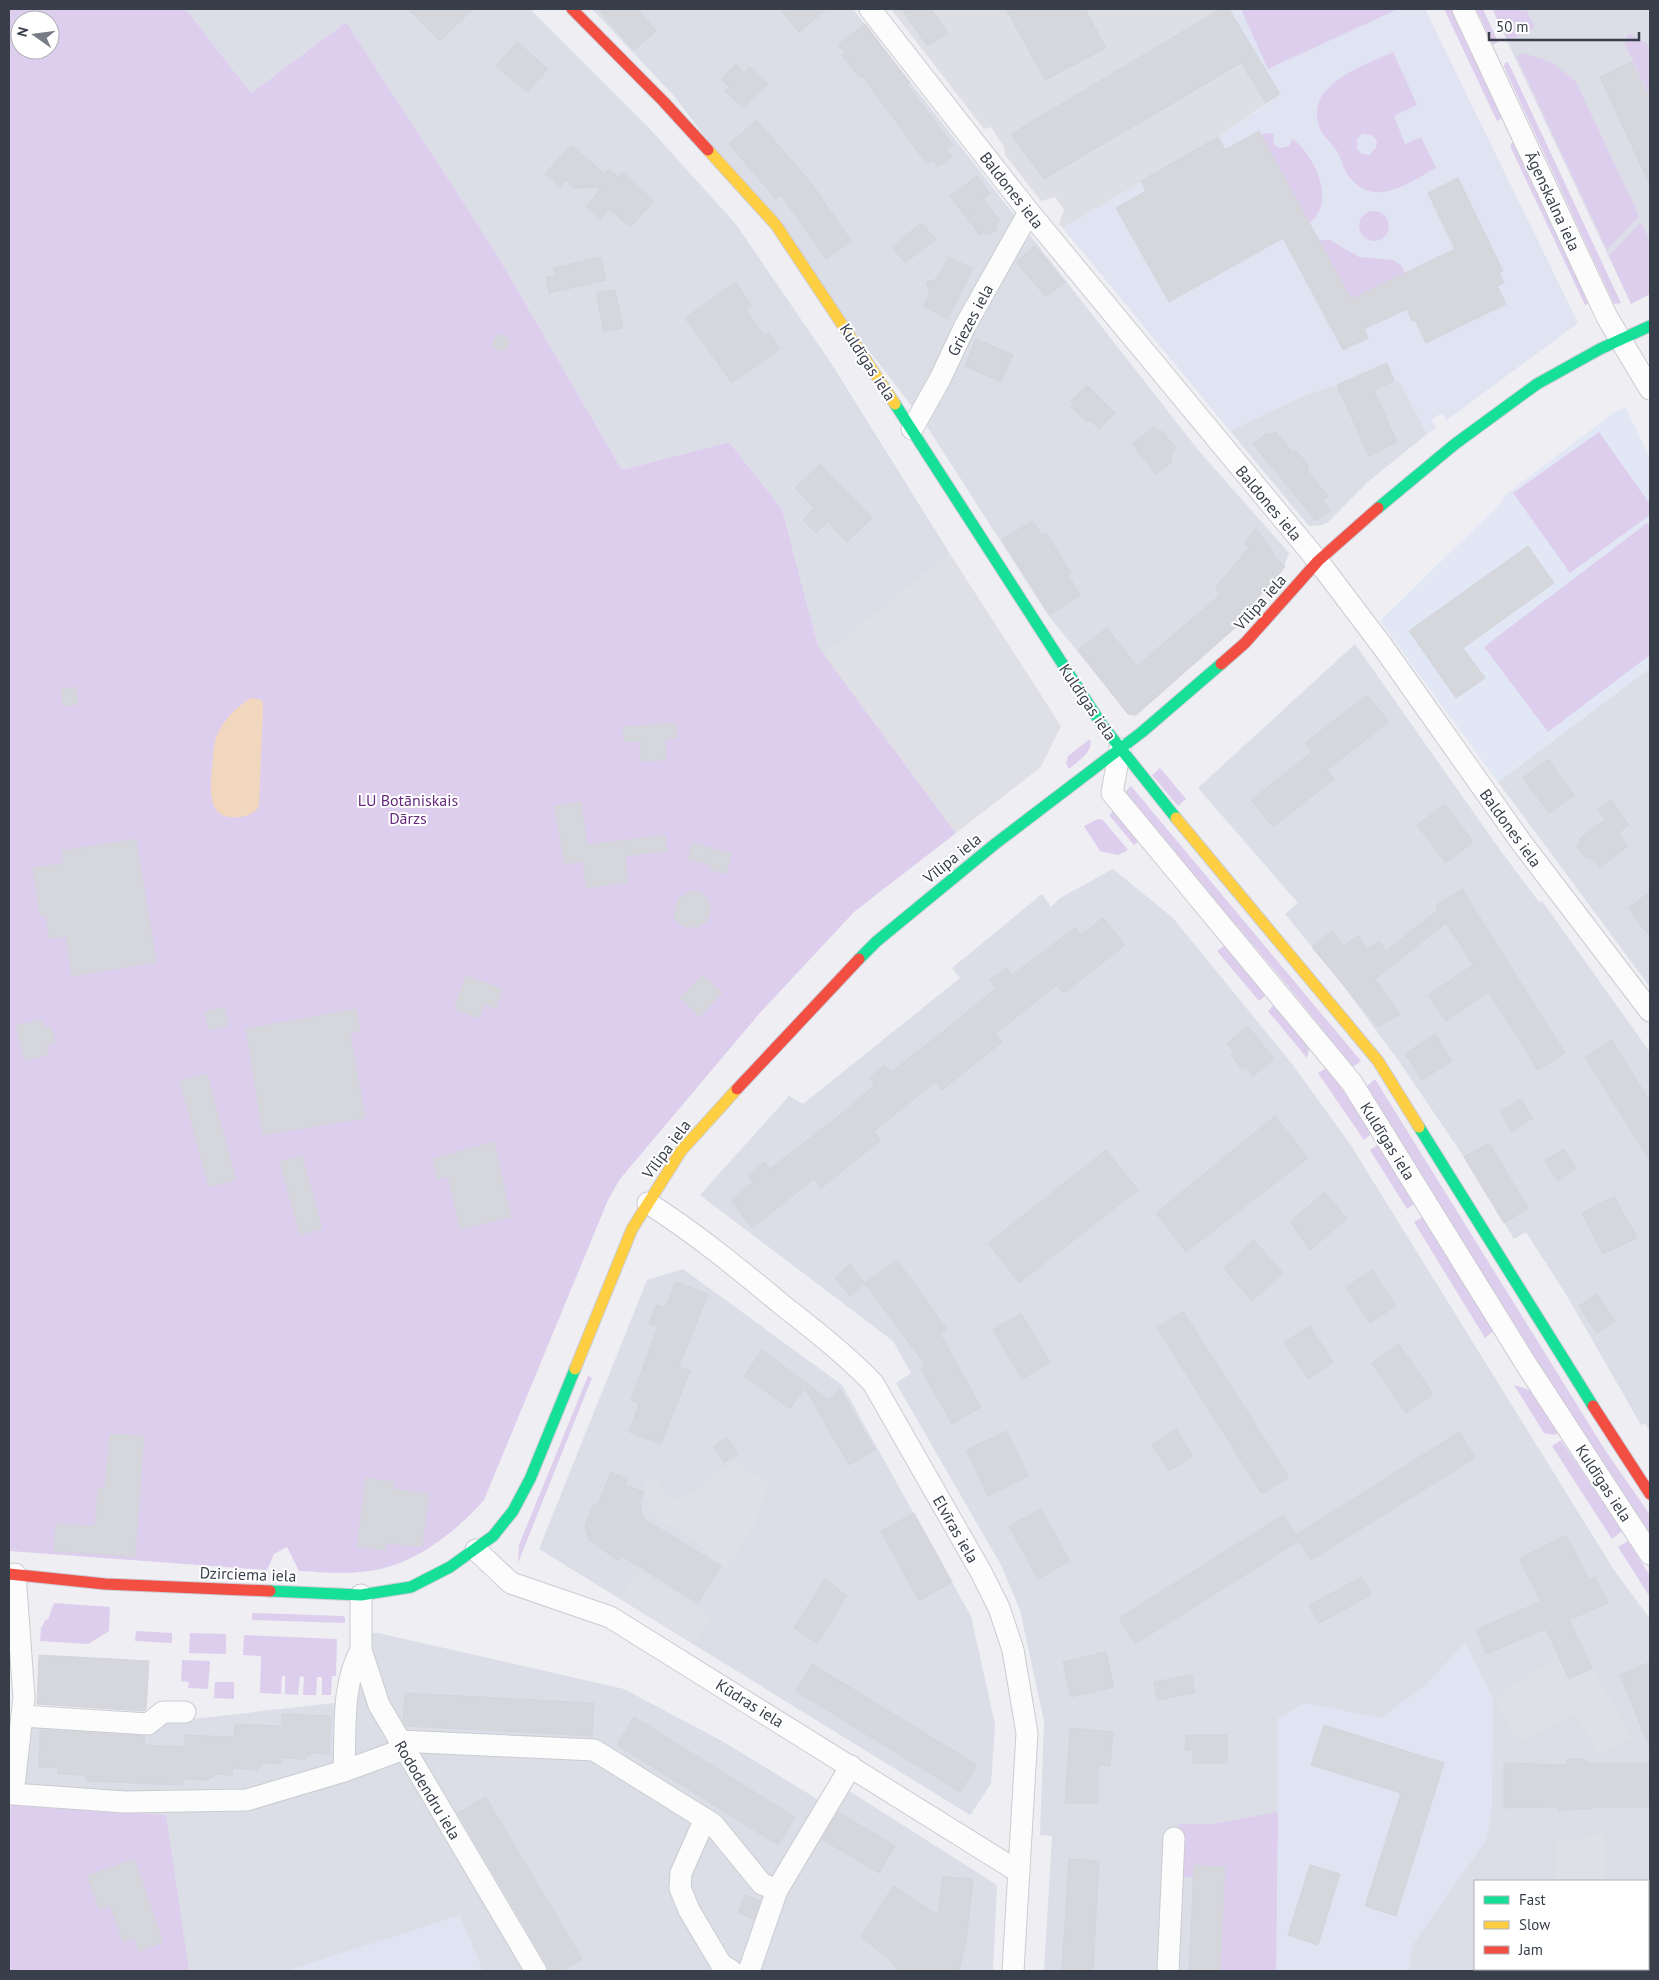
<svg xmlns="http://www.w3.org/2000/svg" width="1659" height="1980" font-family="'PT Sans',sans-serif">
	<rect width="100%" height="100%" fill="#eeeef3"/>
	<g fill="#dbdee7" fill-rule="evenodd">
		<path d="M182,9H530L647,126L735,223L831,363L950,554L824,655L818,646L782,509L729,442L622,470L493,248L346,22L251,93L188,12Z"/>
		<path d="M592,9H853L1199,451L1289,553L1282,571L1241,617L1244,620L1136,715L1128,714L1048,615L926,425L674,96Z"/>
		<path d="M1492,9H1650V294L1631,304Z"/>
		<path d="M1387,363L1400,382L1427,434L1369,481L1328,522L1322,525L1309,526L1230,431L1305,395L1337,385Z"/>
		<path d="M1355,644L1500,850L1539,902L1542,901L1650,1052V1432L1645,1423L1641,1425L1567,1296L1526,1232L1514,1239L1464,1157L1398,1060L1345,988L1285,914L1298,903L1198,788Z"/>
		<path d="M1650,668V987L1498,782Z"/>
		<path d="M1113,869L1173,918L1292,1064L1350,1144L1614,1570L1650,1619V1971H1044L1052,1836L1040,1835L1044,1721L1020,1610L1002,1567L896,1383L911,1373L893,1341L700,1195L789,1096L803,1104L960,978L952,968L1042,894L1051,907L1060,898ZM1475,1881H1648V1969H1475Z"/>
		<path d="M683,1269L842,1385L971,1616L995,1724L991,1784L970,1815L539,1549L647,1280Z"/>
		<path d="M378,1633L624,1689L722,1741L832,1808L846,1789L997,1885L993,1971H9V1823L22,1714L148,1724L344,1702L351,1635Z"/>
	</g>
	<path fill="#e1e7f5" d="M1626,408L1650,459V668L1498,782L1380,621L1502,502L1504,496L1616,411Z"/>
	<path fill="#dddfe5" d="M891,9H1229L1280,94L1218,137L1063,228L1059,224L1064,210L1055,197L1041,201L1005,155L1004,147L991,127L984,129Z"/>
	<g fill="#e0e3f1">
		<path d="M1229,9H1425L1578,323L1447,420L1442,413L1437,416L1432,420L1436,428L1427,434L1400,382L1394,381L1386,363L1337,385L1305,395L1230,431L1063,228L1218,137L1280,95Z"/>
		<path d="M1465,1642L1493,1698L1492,1807L1487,1839L1412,1946L1409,1971H1276L1278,1718L1306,1703L1380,1718L1425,1686Z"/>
		<path d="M460,1915L483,1971H286Z"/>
	</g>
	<g fill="#deceee" fill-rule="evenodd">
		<path d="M9,9H182L188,12L251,93L346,22L493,248L622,470L729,442L782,509L818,646L956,833L854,912L759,1014L620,1179L608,1200L484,1500C453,1535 409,1569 360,1572C340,1574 319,1572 299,1571L287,1547L274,1554L267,1570L9,1551ZM20,20H50V50H20Z"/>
		<path d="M1241,9H1398L1268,69Z"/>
		<path d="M1444,9H1451L1502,118L1497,121Z"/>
		<path d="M1476,9H1483L1498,42L1493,45Z"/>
		<path d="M1493,9H1526L1535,28L1508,40Z"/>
		<path d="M1629,33L1650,46V97L1624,42Z"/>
		<path d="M1393,52L1417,105L1394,116L1405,144L1421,137L1436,168C1409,183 1372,210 1348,175C1343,168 1341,158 1337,151C1330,141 1320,134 1318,122C1309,82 1366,65 1393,52ZM1362,134L1372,135L1377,141L1376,148L1369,155L1362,154L1357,149V139Z"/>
		<path d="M1524,53L1553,63L1576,82L1639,216L1607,250L1516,56Z"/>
		<path d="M1508,62L1621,303L1614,304L1504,67L1505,63Z"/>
		<path d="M1269,133L1274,135L1273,144L1280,148L1289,146L1292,139C1315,154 1337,204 1309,223L1261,134Z"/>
		<path d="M1514,140L1589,303L1585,305L1510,146Z"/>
		<circle cx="1374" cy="226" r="15"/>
		<path d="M1641,222L1650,242V294L1631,304L1609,256Z"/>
		<path d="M1318,240H1330L1359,257L1393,260L1402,266L1405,273L1351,299Z"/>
		<path d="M1599,432L1650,504V515L1570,573L1513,493Z"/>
		<path d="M1647,523L1650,527V655L1548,732L1484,647Z"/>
		<path d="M1090,739C1094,752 1078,761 1069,769L1066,764L1068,756Z"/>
		<path d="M1160,768L1186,799L1178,806L1152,775Z"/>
		<path d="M1131,786L1361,1061L1353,1067L1287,985L1124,793Z"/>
		<path d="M1113,811L1139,841L1134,845L1109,815Z"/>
		<path d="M1098,819L1103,820L1128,850L1118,855L1100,851L1084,826Z"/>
		<path d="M1225,945L1266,995L1259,1001L1217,951Z"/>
		<path d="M1275,1004L1310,1045L1307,1058L1268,1011Z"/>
		<path d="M1325,1069L1329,1070L1372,1133L1364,1140L1318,1073Z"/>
		<path d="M1375,1079L1605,1450L1650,1515V1538L1616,1490L1367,1086Z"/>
		<path d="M1379,1144L1416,1203L1407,1209L1370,1150Z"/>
		<path d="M1423,1217L1493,1331L1485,1338L1414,1222Z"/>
		<path d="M588,1376L592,1378L518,1563L519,1545Z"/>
		<path d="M1514,1385L1530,1390L1558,1433L1555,1435L1544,1433Z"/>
		<path d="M1561,1440L1622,1531L1612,1539L1552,1446Z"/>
		<path d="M1628,1541L1650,1576V1597L1618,1547Z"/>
		<path d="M54,1603L110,1607L109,1631L88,1644L40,1641L41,1628L46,1619L48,1620Z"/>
		<path d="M252,1613L343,1616L345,1618V1623L252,1620Z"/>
		<path d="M136,1631L172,1633V1643L135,1641Z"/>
		<path d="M190,1633L226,1634V1654L189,1653Z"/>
		<path d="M244,1635L337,1639L336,1676H332L331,1695H322V1677H317L316,1695H303L304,1677L300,1676L298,1695L285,1694V1676H282L281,1694L260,1693L261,1656L243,1655Z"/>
		<path d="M182,1660L210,1661L208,1689L188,1688L189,1682L181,1681Z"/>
		<path d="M215,1682H234V1699L214,1698Z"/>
		<path d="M11,1804L166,1815L189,1971H9V1823Z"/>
		<path d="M1278,1812L1276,1971H1220L1225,1867L1194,1865V1878L1181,1876L1177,1870L1179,1824H1213Z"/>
	</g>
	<g fill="#dfe0e5">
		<path d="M950,554L1061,726L1041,767L956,833L824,655Z"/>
		<path d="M735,1461L769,1484L755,1523L727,1568L709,1556L705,1547L651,1514L644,1484L658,1478L662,1491L665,1496L678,1499L692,1492Z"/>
		<path d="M638,1570L711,1616L694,1644L621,1598Z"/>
		<path d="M1558,1657L1569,1679L1592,1668L1631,1737L1599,1754L1575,1713L1519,1742L1493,1698Z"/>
		<path d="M1604,1833L1606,1881H1557L1556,1839H1581Z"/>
	</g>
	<path fill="#f1d7be" d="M252,698L262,700L263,707L259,806C255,813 249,816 240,817C207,821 210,791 212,768C213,758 213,747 216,738C222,722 237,705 252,698Z"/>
	<g fill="#d6d7dd" stroke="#d3d5dc">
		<path d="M408,9H473L440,41Z"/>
		<path d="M598,9H638L656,31L634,50Z"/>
		<path d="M780,9H827L799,32Z"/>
		<path d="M902,9H931L948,33L927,46Z"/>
		<path d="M1006,9H1085L1106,48L1045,80Z"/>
		<path d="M1220,9H1229L1280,94L1266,103L1241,63L1044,179L1011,134Z"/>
		<path d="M865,24L910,83L907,85L953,145L946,150L952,157L938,167L933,160L927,164L863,77H859L842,55L845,53L838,45Z"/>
		<path d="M517,42L548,69L527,92L496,66Z"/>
		<path d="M1632,62L1650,101V185L1600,77Z"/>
		<path d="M736,64L744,73L750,67L768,84L743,108L725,91L729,87L721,79Z"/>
		<path d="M757,120L812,184L851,241L826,259L781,195L776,199L729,144Z"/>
		<path d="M1259,131L1351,299L1455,249L1428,193L1458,178L1503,271L1499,273L1504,283L1497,286L1506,304L1426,343L1415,320L1412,321L1407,309L1364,329L1368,338L1343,350L1283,238L1169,302L1116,208L1146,191L1141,181L1218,137L1225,150Z"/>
		<path d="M571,145L605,174L609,169L618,177L622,172L654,201L630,227L609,209L600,219L586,207L602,187L574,188L565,180L560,187L545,174Z"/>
		<path d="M977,176L990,194L983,199L1000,221L997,224L996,230L990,235L983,233L980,236L967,218L970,212L965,216L950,196Z"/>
		<path d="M921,223L936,239L905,263L892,247Z"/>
		<path d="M1035,246L1065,282L1046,297L1016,262Z"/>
		<path d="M601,257L606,280L549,293L546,277L556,275L554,268Z"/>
		<path d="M948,257L973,269L948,319L923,306L930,293L926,282L937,279Z"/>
		<path d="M736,282L751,305L746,309L764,336L769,333L780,349L732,383L685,318Z"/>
		<path d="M615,290L623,328L604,332L596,293Z"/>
		<circle cx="501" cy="343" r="8"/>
		<path d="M976,339L1013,355L1001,382L965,366Z"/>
		<path d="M1387,363L1394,381L1374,390L1397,442L1369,456L1337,385Z"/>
		<path d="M1087,385L1115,413L1099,429L1090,420L1087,422L1071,407L1074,404L1071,401Z"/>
		<path d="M1154,427L1159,432L1162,431L1176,448L1172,451L1171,463L1156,474L1132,444Z"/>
		<path d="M1275,431L1293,453L1296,450L1309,467L1306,469L1328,496L1323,501L1330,510L1316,521L1253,444L1267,433L1269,436Z"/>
		<path d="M820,464L872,518L847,542L828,522L816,533L803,520L814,508L795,488Z"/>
		<path d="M1032,521L1042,535L1046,533L1071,573L1068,575L1080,595L1050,615L1002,540Z"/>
		<path d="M1256,529L1273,551V556L1285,567L1241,617L1244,620L1136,715L1128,714L1078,650L1107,628L1137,666L1221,594L1215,588L1249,548L1244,543Z"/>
		<path d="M1528,546L1554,583L1463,648L1485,678L1456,698L1409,631Z"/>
		<path d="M76,687L78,704L63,706L61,689Z"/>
		<path d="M1367,695L1389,722L1327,770L1334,779L1273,827L1251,800L1312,752L1305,743Z"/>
		<path d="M676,723L677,738L665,739L666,760L641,761L640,741L624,742L623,727Z"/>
		<path d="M1548,759L1574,795L1549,813L1523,778Z"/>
		<path d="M1611,800L1629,825L1618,833L1628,846L1600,867L1595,860L1586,858L1577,847L1579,845L1578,843L1581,841L1579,839L1605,820L1598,810Z"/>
		<path d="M581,802L587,845L665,835L667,851L625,856L628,882L586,888L583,861L565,864L554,806Z"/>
		<path d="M1445,804L1473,842L1446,863L1417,825Z"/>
		<path d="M136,839L156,962L72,976L66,936L49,939L46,915L40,916L33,868L64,863L62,851Z"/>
		<path d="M692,843L732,854L726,874L710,869L711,865L688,859Z"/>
		<path d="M1462,889L1565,1053L1538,1070L1489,992L1446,1021L1428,995L1473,965L1446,923L1375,979L1400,1014L1378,1027L1312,947L1332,931L1344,946L1358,935L1367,949L1379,941L1386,951L1438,910L1436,905Z"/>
		<path d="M691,891L700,892L707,898L711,909L707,921L697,927H685L674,919L678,899Z"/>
		<path d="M1650,892V937L1628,908Z"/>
		<path d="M1103,918L1125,945L1064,993L1057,985L995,1034L1002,1042L942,1090L935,1082L874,1131L881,1140L821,1188L814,1179L752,1228L731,1200L753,1182L748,1175L764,1162L770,1169L853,1105L852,1104L875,1085L869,1078L885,1065L891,1072L945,1030L996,988L990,980L1007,968L1012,975L1075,928L1081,935Z"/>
		<path d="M703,975L722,993L699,1017L680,998Z"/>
		<path d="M466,976L502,989L496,1008L484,1004L479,1018L454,1009Z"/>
		<path d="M224,1007L228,1025L209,1030L205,1012Z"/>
		<path d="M356,1009L360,1031L350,1033L365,1118L263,1135L246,1029Z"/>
		<path d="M41,1020L43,1028L51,1027L55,1043L46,1045L48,1055L25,1060L16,1026Z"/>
		<path d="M1248,1026L1274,1059L1253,1076L1245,1066L1242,1069L1231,1055L1235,1053L1227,1043Z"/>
		<path d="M1435,1034L1452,1061L1422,1080L1405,1054Z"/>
		<path d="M1612,1040L1650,1102V1161L1585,1057Z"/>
		<path d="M207,1074L236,1180L209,1187L180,1081Z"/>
		<path d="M1521,1099L1533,1118L1512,1132L1500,1112Z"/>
		<path d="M1275,1116L1308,1158L1186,1252L1156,1213Z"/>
		<path d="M494,1142L511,1217L460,1229L448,1176L437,1179L433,1159Z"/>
		<path d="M1489,1143L1528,1208L1504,1223L1464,1157Z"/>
		<path d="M1564,1149L1576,1168L1558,1181L1545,1160Z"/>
		<path d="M1106,1150L1138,1190L1019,1283L988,1243Z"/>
		<path d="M302,1156L322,1228L300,1235L280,1162Z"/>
		<path d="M1325,1192L1347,1219L1310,1250L1290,1222Z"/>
		<path d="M1614,1196L1637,1238L1603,1254L1582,1213Z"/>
		<path d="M1254,1240L1283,1273L1252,1301L1223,1268Z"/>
		<path d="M897,1260L947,1329L940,1334L981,1407L952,1424L921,1369L926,1366L865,1283Z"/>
		<path d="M850,1264L865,1283L850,1296L835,1278Z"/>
		<path d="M1372,1270L1396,1306L1370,1323L1346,1287Z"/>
		<path d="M676,1282L708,1294L679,1367L690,1371L661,1444L629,1432L639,1404L631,1400L658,1327L649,1324L656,1305L665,1308Z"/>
		<path d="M1597,1294L1615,1321L1597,1333L1579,1306Z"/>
		<path d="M1183,1311L1289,1477L1262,1494L1157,1328Z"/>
		<path d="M1021,1313L1050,1362L1022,1379L993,1330Z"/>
		<path d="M1310,1326L1333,1362L1308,1379L1284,1342Z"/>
		<path d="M1399,1344L1433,1394L1406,1413L1372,1363Z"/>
		<path d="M762,1350L829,1400L840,1389L875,1450L849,1465L805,1388L790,1409L744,1376Z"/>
		<path d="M1176,1429L1193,1456L1169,1471L1152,1445Z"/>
		<path d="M1007,1431L1028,1476L988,1496L966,1450Z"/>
		<path d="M1459,1432L1475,1458L1311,1560L1299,1541L1135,1644L1119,1618L1283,1515L1296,1535Z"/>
		<path d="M110,1434L144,1436L135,1557L54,1551L56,1524L95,1526L98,1488H105Z"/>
		<path d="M727,1437L738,1454L724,1463L714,1446Z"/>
		<path d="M611,1472L627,1479L625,1485L644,1492L640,1505L644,1519L721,1566L698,1603L622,1556L619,1561L589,1540L585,1526L593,1505L597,1506Z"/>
		<path d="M366,1478L394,1482L393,1489L429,1494L422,1547L386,1543L385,1550L357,1546Z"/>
		<path d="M1041,1509L1070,1561L1038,1579L1009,1526Z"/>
		<path d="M914,1513L952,1582L919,1601L881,1531Z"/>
		<path d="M1566,1535L1589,1579L1595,1577L1608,1603L1569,1620L1592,1668L1569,1679L1546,1629L1486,1654L1476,1630L1541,1601L1519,1559Z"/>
		<path d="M1362,1577L1371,1595L1319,1623L1309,1605Z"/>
		<path d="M825,1579L847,1596L817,1643L794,1628Z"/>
		<path d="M1106,1652L1114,1687L1071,1697L1063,1662Z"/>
		<path d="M39,1655L149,1661L146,1709L144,1711L37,1704Z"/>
		<path d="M1650,1662V1748L1620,1675Z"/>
		<path d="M812,1664L977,1765L960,1792L796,1691Z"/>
		<path d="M1192,1675L1195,1693L1157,1700L1154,1682Z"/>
		<path d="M405,1693L594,1703L592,1736L406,1726L403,1722Z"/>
		<path d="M282,1714L331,1716L329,1754L310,1753V1756H306V1759L281,1758V1764L262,1763V1767H258V1770L233,1768L232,1775L214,1774V1778L209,1777V1780L183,1779V1785L86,1781V1775L58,1774V1768L39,1767L40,1730L145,1736L144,1745L185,1747V1735L234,1737L235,1724L282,1726Z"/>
		<path d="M634,1717L795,1817L778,1845L617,1745Z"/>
		<path d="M1324,1725L1444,1763L1396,1916L1365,1906L1401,1793L1311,1765Z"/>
		<path d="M1070,1728L1113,1732L1110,1766L1098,1765V1803H1065Z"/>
		<path d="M1186,1735H1227V1763H1193V1750H1185Z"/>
		<path d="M1567,1759H1585V1763H1650L1648,1807H1592V1809L1558,1810V1807L1504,1808V1763L1567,1765Z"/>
		<path d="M486,1797L582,1959L562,1971H551L458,1813Z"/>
		<path d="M838,1812L895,1846L879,1873L822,1839Z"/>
		<path d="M134,1859L163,1942L139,1951L134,1938L123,1942L110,1905L99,1909L87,1876Z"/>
		<path d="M1069,1859L1099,1861L1093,1971H1062Z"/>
		<path d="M1194,1865L1225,1867L1220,1971H1189Z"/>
		<path d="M1310,1865L1340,1874L1318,1945L1288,1935Z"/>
		<path d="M943,1877L973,1879L966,1941L959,1971H899L889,1959L861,1937L893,1886L938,1915Z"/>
		<path d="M745,1895L760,1901L754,1919L738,1913Z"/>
	</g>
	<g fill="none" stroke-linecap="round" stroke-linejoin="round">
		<g stroke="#cbccd1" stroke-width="23">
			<g id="street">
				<path d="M870,9L1029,212L1318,561L1383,647L1521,842L1650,1011"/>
				<path d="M1463,9L1607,317L1650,389"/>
				<path d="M912,429L940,379L964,328L1029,212"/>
				<path d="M1120,749L1112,793L1352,1083L1526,1364L1650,1554"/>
				<path d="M648,1203C695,1233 738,1268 781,1304C813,1329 845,1354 873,1383L981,1572L999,1608L1013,1650L1027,1733L1013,1971"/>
				<path d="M476,1550L511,1583L610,1617L1019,1872"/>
				<path d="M15,1574L24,1698L13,1794L125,1802L247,1800L344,1771L404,1749"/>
				<path d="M361,1595V1650L379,1705L536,1971"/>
				<path d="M22,1716L148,1724L163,1712H185"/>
				<path d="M399,1741L594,1750L713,1824L762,1884L777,1890"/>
				<path d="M344,1771C346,1730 341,1686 361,1650"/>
				<path d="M705,1819L681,1873L680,1888L689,1910L721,1964L732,1971"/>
				<path d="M749,1971L777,1890L851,1766"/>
				<path d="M1168,1971L1174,1838"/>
			</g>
		</g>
		<g stroke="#cbccd8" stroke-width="13">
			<g id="fast">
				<path d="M895,404L1102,725L1176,818"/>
				<path d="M1378,508L1455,444L1537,384L1600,349L1650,326"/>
				<path d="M859,959L877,941L995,844L1142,732L1221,664"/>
				<path d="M1419,1127L1593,1406"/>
				<path d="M270,1591L361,1595L411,1587L450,1567L493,1536L513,1511L530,1479L575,1369"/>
			</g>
		</g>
		<g stroke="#cbccd8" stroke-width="13">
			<g id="slow">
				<path d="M708,150L776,225L895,404"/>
				<path d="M1176,818L1378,1061L1419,1127"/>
				<path d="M575,1369L632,1229L681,1151L737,1089"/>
			</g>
		</g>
		<g stroke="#cbccd8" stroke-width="13">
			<g id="jam">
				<path d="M572,9L664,102L708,150"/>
				<path d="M1221,664L1245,643L1318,561L1378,508"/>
				<path d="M737,1089L859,959"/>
				<path d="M1593,1406L1650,1494"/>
				<path d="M9,1574L105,1584L270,1591"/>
			</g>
		</g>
		<use href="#street" stroke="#fcfcfd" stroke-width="21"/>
		<use href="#fast" stroke="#16e098" stroke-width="11"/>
		<use href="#slow" stroke="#ffcf43" stroke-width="11"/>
		<use href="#jam" stroke="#f24e42" stroke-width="11"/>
	</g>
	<g text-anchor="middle" stroke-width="4" stroke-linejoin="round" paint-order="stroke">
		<g font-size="16" fill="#383e4a" stroke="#fff">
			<text transform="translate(1012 190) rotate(52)" y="6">Baldones iela</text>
			<text transform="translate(1553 201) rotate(65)" y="6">Āgenskalna iela</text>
			<text transform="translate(970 320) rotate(-62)" y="6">Griezes iela</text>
			<text transform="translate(868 362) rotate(57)" y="6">Kuldīgas iela</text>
			<text transform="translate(1269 503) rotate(50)" y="6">Baldones iela</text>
			<text transform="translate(1260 602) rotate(-48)" y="6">Vīlipa iela</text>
			<text transform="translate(1088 702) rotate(56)" y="6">Kuldīgas iela</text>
			<text transform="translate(1511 828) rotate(54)" y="6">Baldones iela</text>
			<text transform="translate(952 858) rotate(-39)" y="6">Vīlipa iela</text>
			<text transform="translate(1388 1141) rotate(58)" y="6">Kuldīgas iela</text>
			<text transform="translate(666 1149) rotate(-53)" y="6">Vīlipa iela</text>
			<text transform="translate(1604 1483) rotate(57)" y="6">Kuldīgas iela</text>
			<text transform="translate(956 1529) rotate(60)" y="6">Elvīras iela</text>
			<text transform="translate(248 1574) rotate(2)" y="6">Dzirciema iela</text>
			<text transform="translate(750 1703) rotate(32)" y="6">Kūdras iela</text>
			<text transform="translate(428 1790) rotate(59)" y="6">Rododendru iela</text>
		</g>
		<g font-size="16" fill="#662a7e" stroke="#fff">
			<text x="408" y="806">LU Botāniskais<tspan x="408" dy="18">Dārzs</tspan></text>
		</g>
	</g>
	<rect width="1659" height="1980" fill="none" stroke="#383e4a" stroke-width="20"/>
	<rect x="1474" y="1880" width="175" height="90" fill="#ffffff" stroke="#afb2b7"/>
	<rect x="1484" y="1896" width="25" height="8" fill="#16e098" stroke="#afb2b7"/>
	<text x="1519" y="1905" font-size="15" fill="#383e4a">Fast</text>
	<rect x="1484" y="1921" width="25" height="8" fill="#ffcf43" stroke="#afb2b7"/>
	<text x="1519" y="1930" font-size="15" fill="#383e4a">Slow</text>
	<rect x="1484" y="1946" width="25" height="8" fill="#f24e42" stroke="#afb2b7"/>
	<text x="1519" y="1955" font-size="15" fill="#383e4a">Jam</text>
	<g transform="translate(35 35) rotate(284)"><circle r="24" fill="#ffffff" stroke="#afb2b7"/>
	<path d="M0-4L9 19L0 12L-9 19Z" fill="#787c85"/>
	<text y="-8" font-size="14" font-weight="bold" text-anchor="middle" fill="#383e4a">N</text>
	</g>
	<path d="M1489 32v8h150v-8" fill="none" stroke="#383e4a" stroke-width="2.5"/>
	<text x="1496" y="32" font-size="15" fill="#383e4a" stroke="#ffffff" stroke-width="4" paint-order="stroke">50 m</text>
</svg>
